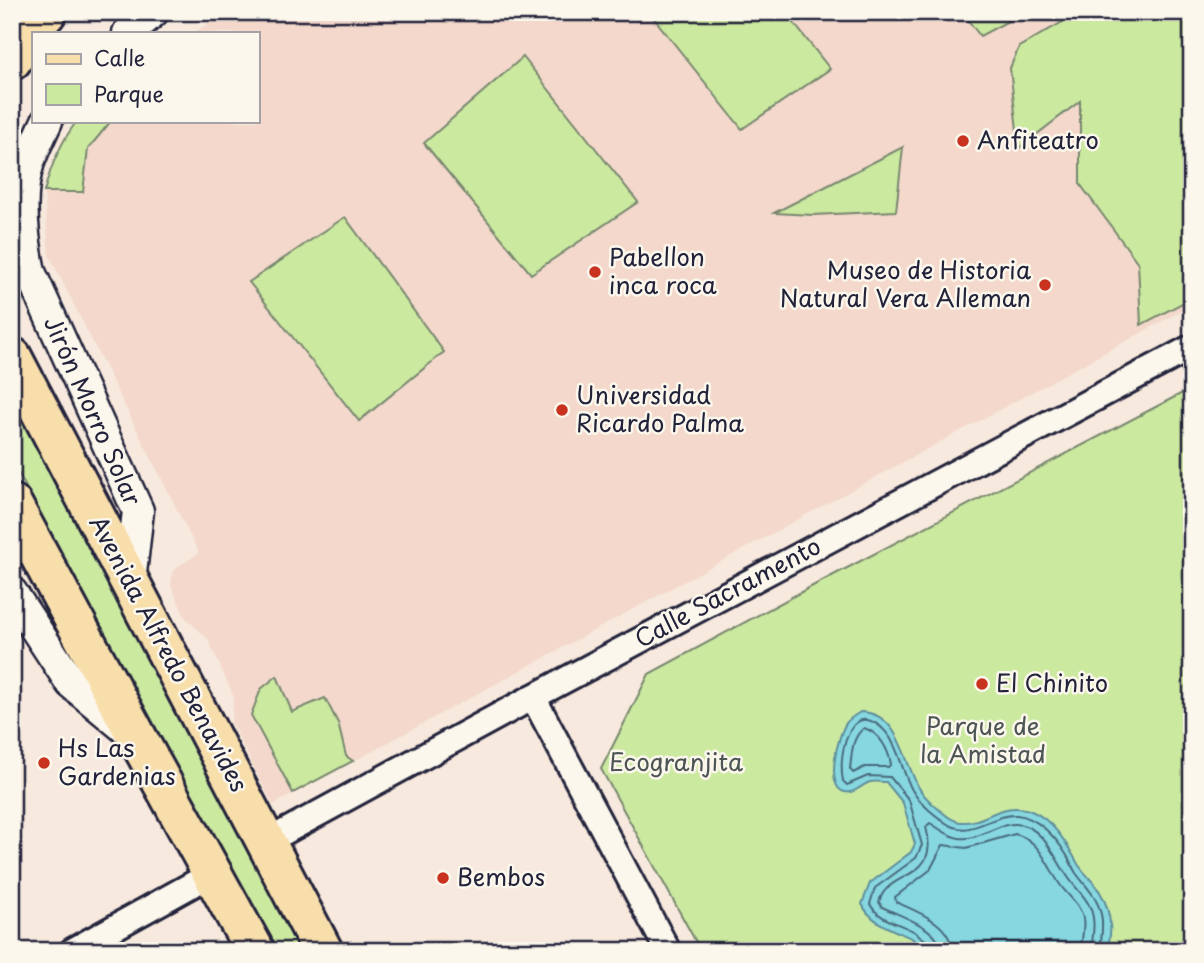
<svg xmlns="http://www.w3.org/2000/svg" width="1204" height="963" font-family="'Playpen Sans',sans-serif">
	<rect width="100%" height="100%" fill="#f7e9dd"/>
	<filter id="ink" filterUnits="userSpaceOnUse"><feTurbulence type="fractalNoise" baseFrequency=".0143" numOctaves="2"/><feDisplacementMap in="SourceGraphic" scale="14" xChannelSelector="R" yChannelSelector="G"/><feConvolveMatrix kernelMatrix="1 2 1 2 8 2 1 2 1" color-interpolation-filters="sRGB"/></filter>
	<g filter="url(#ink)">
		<path fill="#f3d8cb" d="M225,12H1192V305L273,805L231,723L234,697L208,639L185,617L171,585L173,573L176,568L199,553L49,255L44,192L50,171L63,139L77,121H257V33H194Z"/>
		<g fill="#cce9a0" stroke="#77866e" stroke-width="2">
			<path d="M656,12H785L830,69L742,129L653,17Z"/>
			<path d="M962,12H1025L980,36Z"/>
			<path d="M1080,12H1192V298L1141,325L1138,263L1080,184V101L1019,148L1010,68L1019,47Z"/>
			<path d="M523,57L638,202L531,274L424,143Z"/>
			<path d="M77,121H111L88,149L83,192H44C51,165 60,143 77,121Z"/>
			<path d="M903,147L896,211L813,215L774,213Z"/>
			<path d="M345,217L444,352L359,421L249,282Z"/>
			<path d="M1192,388V951H701L601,769L649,674L803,591Z"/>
			<path d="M12,393L307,951H271L12,461Z"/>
			<path d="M277,676L292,712L325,698L338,723L346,756L353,761L293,793L251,715L261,689Z"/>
		</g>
		<path fill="#86d7df" stroke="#5e8f9d" stroke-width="2" d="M860,712C899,712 903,759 918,786C922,794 928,800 935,806C942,812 952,822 962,822C983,824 1002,801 1029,810C1053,819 1067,844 1078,864C1083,872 1090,878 1095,885C1109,902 1115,930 1106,951H975L971,949L934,951L915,944L913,939C895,930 871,924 862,904L870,883L911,852L915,844L903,803L886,782C881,782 875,781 870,782C861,785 855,794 845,792C824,789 838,733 847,722C850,718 856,715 860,712Z"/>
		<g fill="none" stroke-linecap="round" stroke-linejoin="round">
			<g stroke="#4a6a7d" stroke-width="2">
				<path d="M864,728C880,733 888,749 891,764L888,767H865L853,773L850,769C852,754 851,738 864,728Z"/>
				<path d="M932,951L929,942C922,939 920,935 915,932C900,923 878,920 870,904L875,888L916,858L922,845L909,800L890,777L868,776L847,785L843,781C840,765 842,744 851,729C864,708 887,728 894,745C901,759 904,775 912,790C920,804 933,814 946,823C970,840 992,813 1017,815C1038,817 1056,838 1066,854C1070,860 1072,867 1076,873C1086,887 1097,896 1101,914C1104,925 1101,939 1100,951"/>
				<path d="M941,951C940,928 901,916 882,907L879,902C888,869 941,882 926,827L930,823C939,828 947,836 959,838C979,841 996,823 1016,824C1043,825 1055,859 1068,877C1077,891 1091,900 1093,918C1095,929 1092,940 1091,951"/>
				<path d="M952,951C951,923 918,912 896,902L895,897L930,870L943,845L966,848L1015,834C1041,840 1048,868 1061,886C1069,897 1080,904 1083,918C1085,929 1081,940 1081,951"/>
			</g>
			<g stroke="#22223b" stroke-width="30">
				<g id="minor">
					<path d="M533,697L668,951"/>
					<path d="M266,842L533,697L1192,347"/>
					<path d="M72,951L213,873"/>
				</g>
			</g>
			<g stroke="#22223b" stroke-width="35">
				<g id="tertiary">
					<path d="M128,33L153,12"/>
					<path d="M47,121C41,134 34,148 29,162C18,195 23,238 30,272L138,511L130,582"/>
					<path d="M12,593L71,683L131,733"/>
				</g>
			</g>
			<g stroke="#22223b" stroke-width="44">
				<g id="primary">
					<path d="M12,357L323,951"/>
					<path d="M12,504L137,737L255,951"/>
				</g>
			</g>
			<g stroke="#22223b" stroke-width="44">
				<path id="motorway" d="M12,60L29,32L47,12"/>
			</g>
			<use href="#minor" stroke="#fbf7ec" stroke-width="24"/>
			<use href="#tertiary" stroke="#fbf7ec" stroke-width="30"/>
			<use href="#primary" stroke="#f8deab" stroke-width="38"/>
			<use href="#motorway" stroke="#f8deab" stroke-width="38"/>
		</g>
	</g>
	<g fill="#c8321e" stroke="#fbf7ec" stroke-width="2.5">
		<circle cx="963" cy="141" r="7"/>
		<circle cx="595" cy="272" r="7"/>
		<circle cx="1045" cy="285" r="7"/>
		<circle cx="562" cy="410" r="7"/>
		<circle cx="982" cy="684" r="7"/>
		<circle cx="44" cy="763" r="7"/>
		<circle cx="443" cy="878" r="7"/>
	</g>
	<g text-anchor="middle" stroke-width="5" stroke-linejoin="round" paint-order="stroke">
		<g font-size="24" fill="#22223b" stroke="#fbf7ec" text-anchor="start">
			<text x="977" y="149">Anfiteatro</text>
			<text x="609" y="266">Pabellon<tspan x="609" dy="28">inca roca</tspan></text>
			<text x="1031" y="279" text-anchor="end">Museo de Historia<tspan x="1031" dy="28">Natural Vera Alleman</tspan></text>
			<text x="576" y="404">Universidad<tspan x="576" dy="28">Ricardo Palma</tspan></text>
			<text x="996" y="692">El Chinito</text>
			<text x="58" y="757">Hs Las<tspan x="58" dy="28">Gardenias</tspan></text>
			<text x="457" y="886">Bembos</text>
		</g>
		<g font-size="24" fill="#22223b" stroke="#fbf7ec">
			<text transform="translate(92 411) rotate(66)" y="8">Jirón Morro Solar</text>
			<text transform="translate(728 593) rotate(-28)" y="8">Calle Sacramento</text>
			<text transform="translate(168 654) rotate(62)" y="8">Avenida Alfredo Benavides</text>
		</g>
		<g font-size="24" fill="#4c5454" stroke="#fbf7ec">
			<text x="983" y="735">Parque de<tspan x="983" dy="28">la Amistad</tspan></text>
			<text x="676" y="771">Ecogranjita</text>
		</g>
	</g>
	<rect width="1204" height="963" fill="none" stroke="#fbf7ec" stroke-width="42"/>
	<rect x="21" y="21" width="1162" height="921" fill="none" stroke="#22223b" stroke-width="2.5" filter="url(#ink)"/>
	<rect x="32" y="32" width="228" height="91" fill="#fbf7ec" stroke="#a4a2a5" stroke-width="2"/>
	<rect x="46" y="54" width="35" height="10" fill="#f8deab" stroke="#a4a2a5" stroke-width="2"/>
	<text x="94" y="66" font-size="21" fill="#22223b">Calle</text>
	<rect x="46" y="84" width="35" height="21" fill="#cce9a0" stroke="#a4a2a5" stroke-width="2"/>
	<text x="94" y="102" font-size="21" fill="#22223b">Parque</text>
</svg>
